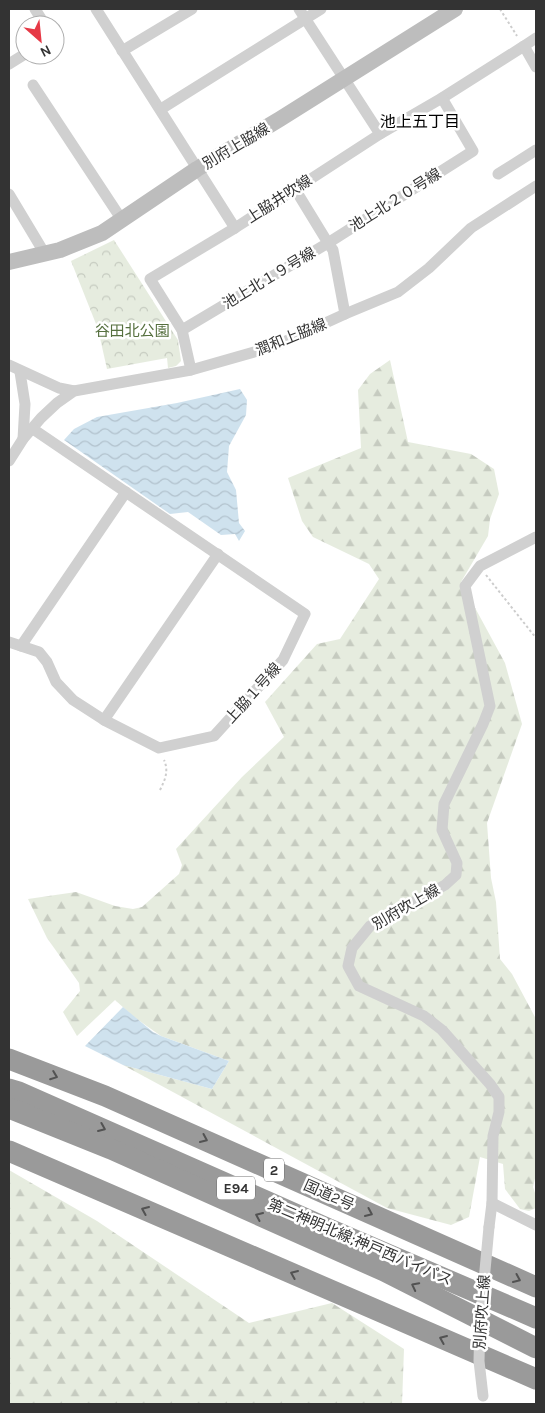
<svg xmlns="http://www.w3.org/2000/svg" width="545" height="1413" font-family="Karla,'Noto Sans JP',sans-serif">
	<defs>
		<pattern id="forest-firs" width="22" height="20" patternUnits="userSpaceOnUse" patternTransform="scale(1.25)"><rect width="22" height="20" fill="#e6ecdf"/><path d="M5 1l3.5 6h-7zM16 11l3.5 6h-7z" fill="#c6cbc0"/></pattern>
		<pattern id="park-crowns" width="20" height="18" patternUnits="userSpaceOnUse" patternTransform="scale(1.25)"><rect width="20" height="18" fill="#e6ecdf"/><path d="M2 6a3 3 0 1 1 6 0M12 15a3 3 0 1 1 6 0" fill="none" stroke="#c6cbc0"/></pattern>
		<pattern id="water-waves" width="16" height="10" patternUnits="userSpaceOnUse" patternTransform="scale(1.25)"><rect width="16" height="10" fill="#cfe2ee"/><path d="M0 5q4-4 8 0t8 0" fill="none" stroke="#b2c2cd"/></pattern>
	</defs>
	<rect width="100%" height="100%" fill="#fff"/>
	<g fill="url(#forest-firs)">
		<path d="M390,360L408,442L471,454L494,469L499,494L490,519L488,536L461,582L505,663L522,724L487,823L491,878L496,902L500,959L512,974L536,1019V1174L533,1187L536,1196V1208L529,1211L520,1209L505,1189L503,1164L480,1157L469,1217L451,1225L387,1208L123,1065L212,1089L229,1061L161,1036L134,1017L115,1000L77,1036L63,1012L80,991L79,983L47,938L28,899L76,892L115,906L133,909L142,907L179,874L182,865L176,849L242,777L284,737L265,702L317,644L340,639L379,579L369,564L313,537L302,521L288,478L361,448L358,390L370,374Z"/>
		<path d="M9,1170L97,1221L249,1323L332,1303L404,1349L402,1404H9Z"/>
	</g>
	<path fill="url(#park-crowns)" d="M114,240L178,340L181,361L176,366L168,368L167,358L107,369L98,329L71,261Z"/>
	<g fill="url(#water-waves)">
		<path d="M240,389L247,400L246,415L229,446L227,472L236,490L239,523L245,531L239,541L235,534L221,535L188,512L170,514L64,440L74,429L97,417L177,403Z"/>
		<path d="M123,1007L153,1032L161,1036L229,1061L212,1089L123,1065L85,1046Z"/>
	</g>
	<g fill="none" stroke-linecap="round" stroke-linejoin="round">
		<g stroke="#cdcdcd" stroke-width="2" stroke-dasharray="2.5 2.5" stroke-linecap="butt">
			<path d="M500,9L517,36"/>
			<path d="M486,575L536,638"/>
			<path d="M160,790C165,780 169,771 164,760"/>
		</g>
		<g stroke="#d0d0d0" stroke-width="11">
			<path d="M35,9L45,25"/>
			<path d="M96,9L235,228L380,134L442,98L524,46L536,67"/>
			<path d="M299,9L380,134"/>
			<path d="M524,46L536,38"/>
			<path d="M122,51L192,9"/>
			<path d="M9,64L25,54"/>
			<path d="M33,85L122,220"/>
			<path d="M161,109L321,9"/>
			<path d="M498,174L536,150"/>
			<path d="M9,194L45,254"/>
			<path d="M345,314L333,250L328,243L473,151L442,98"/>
			<path d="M182,330L328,243L295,189"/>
			<path d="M9,365L59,388L74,391"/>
			<path d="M191,370L182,330L150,279L235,228"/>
			<path d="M20,372L25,404L23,439"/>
			<path d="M9,461L23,439L41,418L57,403L74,391L191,370L275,346L345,314L398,292L429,268L471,228L536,186"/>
			<path d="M9,642L39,652L47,662L56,682L73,700L104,720L159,748L214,736L283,660L305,614L33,429"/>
			<path d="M21,646L126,492"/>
			<path d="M104,720L218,554"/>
			<path d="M492,1203L536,1225"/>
			<path d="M489,1227L492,1203L493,1136L499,1112V1097L490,1084L442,1030L424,1016L359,986L348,966L352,948L370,926L445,885L456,875L457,863L442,830L444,804L483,724L490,706L465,586L480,566L536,537"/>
		</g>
		<path stroke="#bdbdbd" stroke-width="16" d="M9,262L60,250L102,233L197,169L280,119L455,9"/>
		<g stroke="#9a9a9a" stroke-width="21">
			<path d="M9,1059L105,1096L536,1287"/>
			<path d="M9,1089L19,1092L327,1228L536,1318"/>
			<path d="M9,1108L111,1149L384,1271L536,1348"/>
			<path d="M9,1151L536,1379"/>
		</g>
		<path stroke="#d0d0d0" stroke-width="11" d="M483,1396L479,1361L480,1324L489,1227"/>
	</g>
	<defs><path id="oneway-chevron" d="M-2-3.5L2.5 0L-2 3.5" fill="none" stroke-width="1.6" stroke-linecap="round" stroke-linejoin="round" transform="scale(1.25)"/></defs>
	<g stroke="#525252">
		<use href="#oneway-chevron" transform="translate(54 1076) rotate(21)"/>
		<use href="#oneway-chevron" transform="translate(102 1128) rotate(23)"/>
		<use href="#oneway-chevron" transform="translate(204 1139) rotate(24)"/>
		<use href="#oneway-chevron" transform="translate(145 1210) rotate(-157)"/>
		<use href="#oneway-chevron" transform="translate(369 1213) rotate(24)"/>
		<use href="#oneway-chevron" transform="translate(259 1216) rotate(-156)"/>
		<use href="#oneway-chevron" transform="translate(294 1274) rotate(-157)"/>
		<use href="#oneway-chevron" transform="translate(517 1279) rotate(24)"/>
		<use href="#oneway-chevron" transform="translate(415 1286) rotate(-153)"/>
		<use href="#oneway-chevron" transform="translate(443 1339) rotate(-157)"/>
	</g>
	<g text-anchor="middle" stroke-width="5" stroke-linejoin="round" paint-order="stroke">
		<g fill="#fff" stroke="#707070" stroke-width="1">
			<rect x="264" y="1158.5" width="20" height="23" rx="4"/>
			<rect x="217" y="1176.5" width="38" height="23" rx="4"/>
		</g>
		<g font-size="14" font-weight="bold" fill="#333">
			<text x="274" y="1175">2</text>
			<text x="236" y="1193">E94</text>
		</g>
		<g font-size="15" fill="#333" stroke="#fff">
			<text transform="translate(236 146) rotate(-31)" y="5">別府上脇線</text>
			<text transform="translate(279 199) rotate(-33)" y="5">上脇井吹線</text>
			<text transform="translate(395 200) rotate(-32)" y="5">池上北２０号線</text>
			<text transform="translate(269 278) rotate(-31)" y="5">池上北１９号線</text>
			<text transform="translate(291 337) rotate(-22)" y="5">潤和上脇線</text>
			<text transform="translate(253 693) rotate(-48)" y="5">上脇１号線</text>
			<text transform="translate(406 907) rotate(-30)" y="5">別府吹上線</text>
			<text transform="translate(329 1195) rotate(24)" y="5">国道2号</text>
			<text transform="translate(360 1242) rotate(23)" y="5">第二神明北線;神戸西バイパス</text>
			<text transform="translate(482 1312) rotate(-86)" y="5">別府吹上線</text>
		</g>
		<g font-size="15" fill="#56703f" stroke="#fff">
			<text x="132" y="336">谷田北公園</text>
		</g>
		<g font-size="16" fill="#000" stroke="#fff">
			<text x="420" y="127">池上五丁目</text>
		</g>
	</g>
	<rect width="545" height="1413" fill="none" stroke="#333333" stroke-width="20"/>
	<g transform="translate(40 40) rotate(153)"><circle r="24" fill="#ffffff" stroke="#adadad"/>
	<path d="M0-4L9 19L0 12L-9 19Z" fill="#e63946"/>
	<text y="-8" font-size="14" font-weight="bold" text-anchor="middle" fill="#333333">N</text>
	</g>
</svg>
